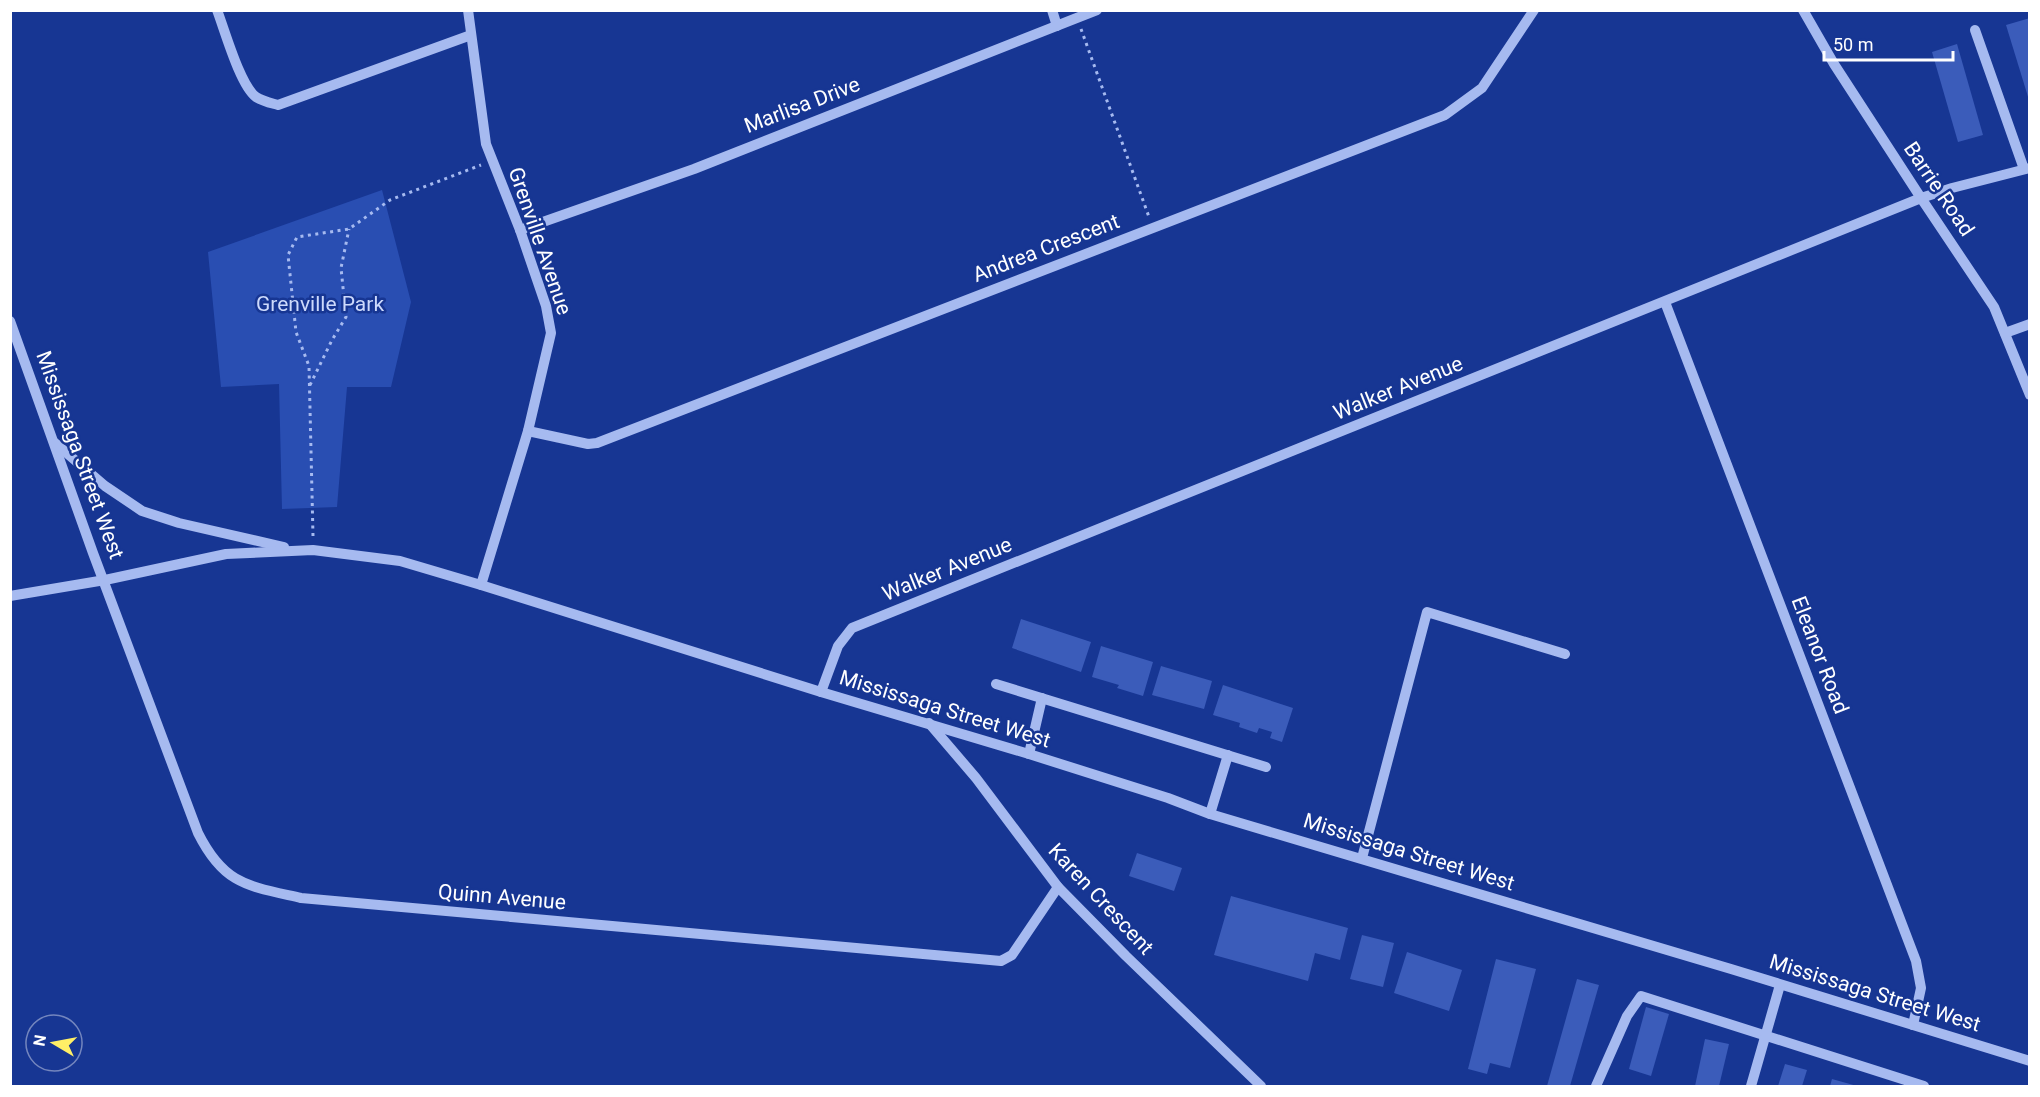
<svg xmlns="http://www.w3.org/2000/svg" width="2040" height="1097" font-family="Roboto,sans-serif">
	<rect width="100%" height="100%" fill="#173693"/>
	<path fill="#294eb2" d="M382,190L411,302L391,387H347L337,507L282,509L279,384L221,387L208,252Z"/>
	<g fill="#3b5cba">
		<path d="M2030,18V100H2029L2006,25Z"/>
		<path d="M1957,44L1983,135L1958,142L1932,52Z"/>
		<path d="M1021,619L1091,642L1081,672L1012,648Z"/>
		<path d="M1101,646L1153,662L1143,696L1117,688L1119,685L1092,677Z"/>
		<path d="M1161,666L1212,681L1204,709L1152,695Z"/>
		<path d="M1223,685L1293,708L1282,742L1270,738L1272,732L1259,728L1257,733L1239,727L1240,723L1213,715Z"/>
		<path d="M1137,853L1182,868L1174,891L1129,876Z"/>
		<path d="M1231,896L1348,928L1340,960L1315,953L1308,981L1214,955Z"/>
		<path d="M1362,935L1394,943L1383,987L1350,979Z"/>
		<path d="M1407,952L1462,970L1449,1011L1394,993Z"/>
		<path d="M1496,959L1536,969L1510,1068L1490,1063L1487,1074L1468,1069Z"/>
		<path d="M1577,979L1599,985L1570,1086H1547Z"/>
		<path d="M1646,1007L1669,1014L1651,1076L1629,1069Z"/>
		<path d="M1705,1039L1729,1044L1719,1086H1695Z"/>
		<path d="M1785,1064L1807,1070L1802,1086H1778Z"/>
		<path d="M1832,1079L1857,1086H1830Z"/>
	</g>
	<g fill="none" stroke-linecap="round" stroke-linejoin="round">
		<g stroke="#a6baf0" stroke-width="3" stroke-dasharray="3 4.5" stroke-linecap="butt">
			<path d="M1081,29L1149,217"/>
			<path d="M310,385L332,340L346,317L341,268L349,229"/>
			<path d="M313,536L309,366L296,332L288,255L297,237L349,229L390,200L481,165"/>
		</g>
		<g stroke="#a6baf0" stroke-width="10">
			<path d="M217,10C225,31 240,85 256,97C262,101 271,103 278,105L471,35"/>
			<path d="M468,10L486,144L520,230L546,306L551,333L528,431L481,585"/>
			<path d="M1052,10L1057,26"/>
			<path d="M1803,10L1834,64L1921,198L1994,307L2030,395"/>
			<path d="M1975,30L2024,169"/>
			<path d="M520,230L694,169L1097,10"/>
			<path d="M1665,302L1916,961L1921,988L1913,1025"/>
			<path d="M10,321L93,553L198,833C224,885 248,886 301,898L1001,961L1012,955L1058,887"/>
			<path d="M2005,333L2030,324"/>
			<path d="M528,431L588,444L597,443L1445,115L1482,88L1534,10"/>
			<path d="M55,443L105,486L142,511L179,523L284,547"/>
			<path d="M10,596L105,580L226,554L313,550L400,561L481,585L821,692L1029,754L1168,798L1210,814L1731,969L2030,1061"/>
			<path d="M996,684L1266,767"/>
			<path d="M821,692L838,646L852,628L1921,198L1952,188L2030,168"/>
			<path d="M929,723L976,778L1058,887L1126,956L1261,1086"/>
			<path d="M1029,754L1042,698"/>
			<path d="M1210,814L1228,755"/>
			<path d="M1362,858L1427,612L1565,654"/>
			<path d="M1596,1086L1627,1016L1641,996L1924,1086"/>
			<path d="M1751,1086L1780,985"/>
		</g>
	</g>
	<g text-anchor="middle" stroke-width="5" stroke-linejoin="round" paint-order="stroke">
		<g font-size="21" fill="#fff" stroke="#173693">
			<text transform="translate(802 105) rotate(-21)" y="7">Marlisa Drive</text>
			<text transform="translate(1939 189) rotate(56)" y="7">Barrie Road</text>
			<text transform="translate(540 241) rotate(71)" y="7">Grenville Avenue</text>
			<text transform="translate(1046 248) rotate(-21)" y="7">Andrea Crescent</text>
			<text transform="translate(1398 388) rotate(-22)" y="7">Walker Avenue</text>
			<text transform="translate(80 455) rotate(70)" y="7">Mississaga Street West</text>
			<text transform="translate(947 569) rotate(-22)" y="7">Walker Avenue</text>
			<text transform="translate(1820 655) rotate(69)" y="7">Eleanor Road</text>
			<text transform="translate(945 709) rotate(17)" y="7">Mississaga Street West</text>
			<text transform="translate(1409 852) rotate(17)" y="7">Mississaga Street West</text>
			<text transform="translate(502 897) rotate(5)" y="7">Quinn Avenue</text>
			<text transform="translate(1101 899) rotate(47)" y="7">Karen Crescent</text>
			<text transform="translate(1875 993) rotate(17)" y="7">Mississaga Street West</text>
		</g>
		<g font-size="21" fill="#cddafc" stroke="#173693">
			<text x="320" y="311">Grenville Park</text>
		</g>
	</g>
	<rect width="2040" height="1097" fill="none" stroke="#ffffff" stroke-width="24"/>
	<g transform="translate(54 1043) rotate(280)"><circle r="28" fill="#173693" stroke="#7486be" stroke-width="1.5"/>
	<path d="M0-4.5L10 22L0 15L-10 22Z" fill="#ffef66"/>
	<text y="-9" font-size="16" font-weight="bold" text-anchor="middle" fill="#ffffff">N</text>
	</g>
	<path d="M1824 51v9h129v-9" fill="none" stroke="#ffffff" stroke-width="3"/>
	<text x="1833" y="51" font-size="18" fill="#ffffff" stroke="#173693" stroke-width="4.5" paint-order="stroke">50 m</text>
</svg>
